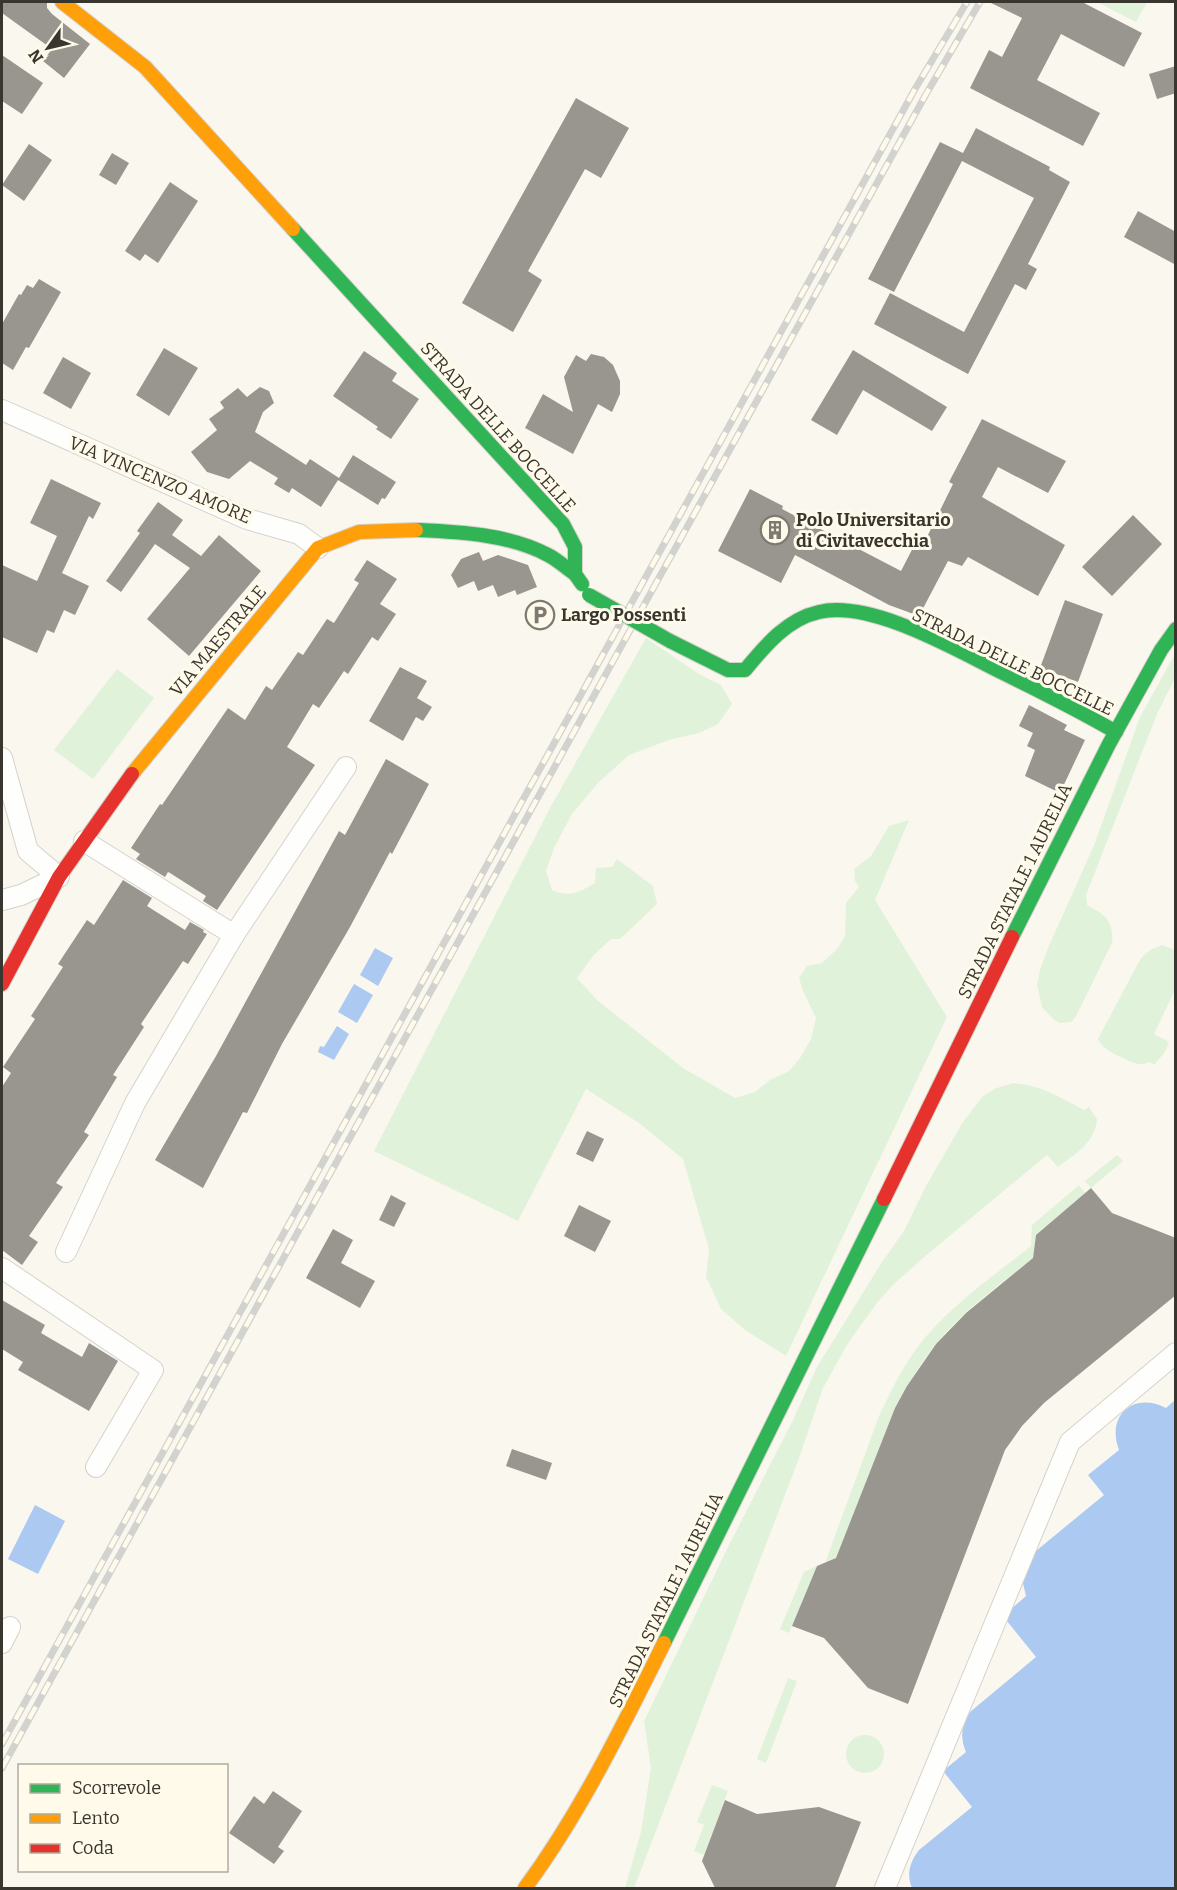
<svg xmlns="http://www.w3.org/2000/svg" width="1177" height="1890" font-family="Bitter,serif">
	<rect width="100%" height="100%" fill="#faf7ee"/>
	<g fill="#e1f2da">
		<path d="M1097,2H1147L1136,22Z"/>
		<path d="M646,638L699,674L721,685L732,704L718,724L699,733L669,740L629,755L598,783L572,814L554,848L546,871L552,890C569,898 580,892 595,883L596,868L612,867L617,859L653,886L657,904L620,939H611L594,955L577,978L597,1000L683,1068L735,1098L755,1092L770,1080L789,1071L800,1058L811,1039L816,1018L803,991L799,978L807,966L822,963L837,949L845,936L846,903L859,887L855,881L854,869L871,856L889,826L909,820L875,900L947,1017L786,1356L745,1330L721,1309L706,1277L709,1249L683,1159L639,1123L586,1089L518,1221L374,1151L550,808Z"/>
		<path d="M1175,654V678L1157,714L1086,895L1087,905C1105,915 1114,920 1112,943L1075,1018L1071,1022L1060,1023L1054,1020L1042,1007L1037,985L1040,970L1048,948L1095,843L1140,717Z"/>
		<path d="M117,669L154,698L93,779L54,750Z"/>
		<path d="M1162,945L1175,950V990L1154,1034L1169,1042L1165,1052L1154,1065L1150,1062C1145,1064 1141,1065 1135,1063C1125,1060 1101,1049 1098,1039L1141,958L1150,950Z"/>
		<path d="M1013,1083C1038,1084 1062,1098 1084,1110L1089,1107L1097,1119C1095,1143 1075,1154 1058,1167L1047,1155L923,1258L893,1285L877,1303L848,1343L823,1388L798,1461L634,1888H625L641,1832L651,1768L644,1721L728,1547L793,1420L817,1367L882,1262L904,1231L926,1186L963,1122L983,1096L997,1088Z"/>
		<path d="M1117,1155L1123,1161L1091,1188L1085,1181Z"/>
		<path d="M1079,1185L1085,1193L1036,1235L1033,1258C1000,1285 962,1311 935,1345C920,1364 907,1386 895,1408L836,1558L825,1563L879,1416C889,1395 899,1374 912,1355C942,1311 990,1279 1031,1246L1032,1225Z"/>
		<path d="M817,1566L789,1633L780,1629L804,1572Z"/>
		<path d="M788,1678L797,1681L766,1763L757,1759Z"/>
		<circle cx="865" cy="1754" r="19"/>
		<path d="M712,1785L728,1791L704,1855L694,1851L704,1825L697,1822Z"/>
	</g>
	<g fill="#acc9f2">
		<path d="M375,948L393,958L378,986L360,975Z"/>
		<path d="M354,984L373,995L357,1023L338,1012Z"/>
		<path d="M337,1026L349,1034L334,1060L318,1052L320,1046L324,1047Z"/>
		<path d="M1175,1400V1888H912C906,1874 910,1862 919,1850L972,1807L943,1771L966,1752C960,1738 961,1726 970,1712L1036,1657L1003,1616L1026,1596L1022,1579L1025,1560L1104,1495L1088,1475L1119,1450C1106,1416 1133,1391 1166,1408Z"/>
		<path d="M35,1505L65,1521L38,1574L8,1559Z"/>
	</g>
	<g fill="#98968f">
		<path d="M2,2H47V8L52,14L90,44L64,78L43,61L52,49L2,13Z"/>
		<path d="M989,2H1082L1142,33L1124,67L1061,34L1037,80L1100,113L1083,146L970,88L989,50L1002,57L1022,18Z"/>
		<path d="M2,55L43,83L22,114L2,101Z"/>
		<path d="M1176,66V93L1157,99L1149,74Z"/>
		<path d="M576,98L629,128L601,178L585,169L528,271L542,280L513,332L462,303Z"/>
		<path d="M976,128L1050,167L1049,170L1070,182L1028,264L1037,269L1026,290L1015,284L968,374L874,324L890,293L964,332L1034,198L962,161L894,292L868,279L940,142L963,153Z"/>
		<path d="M29,144L52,160L24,201L2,185Z"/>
		<path d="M112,153L129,163L116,185L99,175Z"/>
		<path d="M170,182L198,201L158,263L145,254L140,261L125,251Z"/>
		<path d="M1138,211L1176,232V265L1124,237Z"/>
		<path d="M39,279L61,292L29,348L26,347L13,370L2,363V324L19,294L21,295L27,285L33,288Z"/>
		<path d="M164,348L198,368L169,416L136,395Z"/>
		<path d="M853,350L947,407L932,431L863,390L837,435L811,420Z"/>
		<path d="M364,351L397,373L392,381L419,399L391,439L376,429L378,427L333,396Z"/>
		<path d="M591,354L604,357L613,365L620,381V394L612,412L598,404L573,454L525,428L543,394L573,412L564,377L576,355L586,361Z"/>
		<path d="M63,357L91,373L71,409L43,393Z"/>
		<path d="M260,387L269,391L274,403L263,412L255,432L306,465L310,459L339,478L353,455L396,482L385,499L382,498L378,505L338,480L321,507L292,488L289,493L274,484L278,478L250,461L229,479L207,472L191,452L217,430L209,419L224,408L220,402L238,388L247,397Z"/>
		<path d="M982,419L1066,461L1048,493L998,467L982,497L1065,545L1038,596L968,557L962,566L948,561L919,616L889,605L795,555L781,583L718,551L750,489L783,506L782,509L901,571L918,538L925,541L953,484L949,482Z"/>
		<path d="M51,479L101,503L93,519L89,516L62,573L89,586L75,615L64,610L54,633L47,630L37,653L2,637V565L37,581L57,536L30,523Z"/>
		<path d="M158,502L183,520L172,535L201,556L219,535L261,571L189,656L147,619L190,568L155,544L121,592L106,581L140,533L137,531Z"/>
		<path d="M1133,515L1162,544L1112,596L1082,567Z"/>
		<path d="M479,552L483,561L498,555L528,565L537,587L517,595L515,590L498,597L493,585L478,591L474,581L458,588L451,575L461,559Z"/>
		<path d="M367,560L397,579L380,604L396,614L378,641L372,637L348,674L344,671L319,708L313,704L287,747L315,765L217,910L203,901L206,896L170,873L168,872L165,877L136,859L140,854L131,848L160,804L162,805L228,708L245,720L266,686L272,690L298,652L303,655L327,619L334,623L359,583L354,580Z"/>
		<path d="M1065,600L1103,614L1078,682L1040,668Z"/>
		<path d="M400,667L427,681L417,698L432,707L423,721L416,717L403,741L369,721Z"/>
		<path d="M1029,705L1067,725L1064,730L1085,740L1060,793L1025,776L1035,750L1027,746L1033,733L1019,726Z"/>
		<path d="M386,759L429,784L392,854L390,852L350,927L282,1044L247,1113L243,1112L203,1188L155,1160L216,1056L339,831L345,835Z"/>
		<path d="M123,880L152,898L147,906L185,930L190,922L204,930L203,932L207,934L188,964L183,961L141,1024L144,1027L113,1075L117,1077L84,1132L89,1135L56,1183L63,1187L29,1236L38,1242L22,1265L2,1250V1087L11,1073L3,1067L35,1019L31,1016L63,967L58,964L87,920L94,925Z"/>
		<path d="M587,1131L604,1139L593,1162L576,1154Z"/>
		<path d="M1091,1188L1112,1213L1176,1238V1295L1044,1403L1022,1426L1005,1450L908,1704L868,1688L824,1638L792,1626L817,1566L836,1558L895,1408L907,1386L936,1344L966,1313L1033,1258L1036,1235Z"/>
		<path d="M391,1195L406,1203L394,1227L379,1220Z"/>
		<path d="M579,1205L611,1221L595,1252L564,1236Z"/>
		<path d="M333,1229L353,1240L341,1263L375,1281L360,1308L306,1278Z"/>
		<path d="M2,1300L45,1325L41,1333L82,1357L89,1343L118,1361L89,1411L18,1370L23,1362L2,1349Z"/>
		<path d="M512,1449L552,1463L546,1480L506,1466Z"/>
		<path d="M273,1791L302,1811L278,1847L284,1851L274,1864L229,1833L254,1796L264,1804Z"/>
		<path d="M725,1800L757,1814L819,1807L861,1822L835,1888H715L702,1861Z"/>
	</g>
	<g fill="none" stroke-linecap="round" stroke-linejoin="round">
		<g stroke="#d4d2cb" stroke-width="22">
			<g id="street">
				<path d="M2,410L247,519L299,534L318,548"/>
				<path d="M2,758L28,851L59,877L21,895L2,900"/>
				<path d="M84,841L234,935"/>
				<path d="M66,1252L135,1103L234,935L346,767"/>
				<path d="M2,1268L153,1370L96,1467"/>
				<path d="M2,1643L10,1627"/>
				<path d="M885,1888L1070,1442L1176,1353"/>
			</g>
		</g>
		<g stroke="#d4d2cb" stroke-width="16">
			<g id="fast">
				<path d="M293,229L563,524L575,547V574L582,584"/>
				<path d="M416,530C459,532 509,534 548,555C558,560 566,568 575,574"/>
				<path d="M670,641L728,670H745C765,646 787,619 819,612C870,600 953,648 999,671C1038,690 1078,710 1116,732"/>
				<path d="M1012,937L1109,744L1161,650L1176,629"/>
				<path d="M664,1643L884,1199"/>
			</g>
		</g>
		<g stroke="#d4d2cb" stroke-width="16">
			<g id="slow">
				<path d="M62,2L145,67L293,229"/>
				<path d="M132,774L318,548L359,532L416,530"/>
				<path d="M525,1888C581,1812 622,1727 664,1643"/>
			</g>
		</g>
		<g stroke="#d4d2cb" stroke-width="16">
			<g id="jam">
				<path d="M2,984L59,877L132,774"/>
				<path d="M884,1199L1012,937"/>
			</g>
		</g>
		<use href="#street" stroke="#fefefc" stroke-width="20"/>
		<use href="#fast" stroke="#30b455" stroke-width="14"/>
		<use href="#slow" stroke="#ff9f0a" stroke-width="14"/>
		<use href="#jam" stroke="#e5322d" stroke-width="14"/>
		<g stroke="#d2d2cf" stroke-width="7">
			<g id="rail">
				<path d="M2,1744L915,89L967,2"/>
				<path d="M2,1768L925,96L980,2"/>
			</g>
		</g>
		<use href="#rail" stroke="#fffae9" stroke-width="4.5" stroke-dasharray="14" stroke-linecap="butt"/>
		<g stroke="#d4d2cb" stroke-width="16" stroke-linecap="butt">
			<path id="fast-bridge" d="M589,595L670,641"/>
		</g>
		<use href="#fast-bridge" stroke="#30b455" stroke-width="14"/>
	</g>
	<defs>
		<g id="building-ring" transform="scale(1.5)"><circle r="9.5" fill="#fffae9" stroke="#7c7a72" stroke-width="1.5"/><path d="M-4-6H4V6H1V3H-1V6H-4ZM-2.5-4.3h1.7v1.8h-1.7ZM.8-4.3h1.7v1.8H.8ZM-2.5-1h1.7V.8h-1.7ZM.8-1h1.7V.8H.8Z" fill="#7c7a72"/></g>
		<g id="parking-ring" transform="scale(1.5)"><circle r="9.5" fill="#fffae9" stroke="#7c7a72" stroke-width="1.5"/><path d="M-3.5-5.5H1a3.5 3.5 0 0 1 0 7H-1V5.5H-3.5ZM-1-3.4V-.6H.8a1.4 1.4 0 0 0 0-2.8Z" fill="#7c7a72"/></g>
	</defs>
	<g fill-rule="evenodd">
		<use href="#building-ring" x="775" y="530"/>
		<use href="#parking-ring" x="540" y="615"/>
	</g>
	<g text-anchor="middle" stroke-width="6" stroke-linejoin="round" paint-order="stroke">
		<g font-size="18" fill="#38362f" stroke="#fffae9">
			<text transform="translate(498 427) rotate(48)" y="6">STRADA DELLE BOCCELLE</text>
			<text transform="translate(160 480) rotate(23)" y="6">VIA VINCENZO AMORE</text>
			<text transform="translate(218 641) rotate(-50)" y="6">VIA MAESTRALE</text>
			<text transform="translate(1013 662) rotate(26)" y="6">STRADA DELLE BOCCELLE</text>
			<text transform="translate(1015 891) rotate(-64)" y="6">STRADA STATALE 1 AURELIA</text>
			<text transform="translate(666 1600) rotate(-64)" y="6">STRADA STATALE 1 AURELIA</text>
		</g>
		<g font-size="18" font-weight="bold" fill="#38362f" stroke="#fffae9" text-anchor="start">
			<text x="796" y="526">Polo Universitario<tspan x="796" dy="21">di Civitavecchia</tspan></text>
			<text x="561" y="621">Largo Possenti</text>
		</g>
	</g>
	<rect width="1177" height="1890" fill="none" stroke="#38362f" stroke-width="6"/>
	<rect x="18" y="1764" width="210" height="108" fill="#fffae9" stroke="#afac9f" stroke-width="1.5"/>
	<rect x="30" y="1784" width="30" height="9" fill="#30b455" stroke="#afac9f" stroke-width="1.5"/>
	<text x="72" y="1794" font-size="18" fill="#38362f">Scorrevole</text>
	<rect x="30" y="1814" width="30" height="9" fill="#ff9f0a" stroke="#afac9f" stroke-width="1.5"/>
	<text x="72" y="1824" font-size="18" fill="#38362f">Lento</text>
	<rect x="30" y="1844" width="30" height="9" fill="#e5322d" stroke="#afac9f" stroke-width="1.5"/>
	<text x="72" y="1854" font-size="18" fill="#38362f">Coda</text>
	<g transform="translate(48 48) rotate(236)" stroke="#fffae9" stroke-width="4.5" paint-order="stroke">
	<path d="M0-4.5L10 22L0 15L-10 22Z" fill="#38362f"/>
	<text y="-9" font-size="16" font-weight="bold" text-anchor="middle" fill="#38362f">N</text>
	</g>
</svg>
